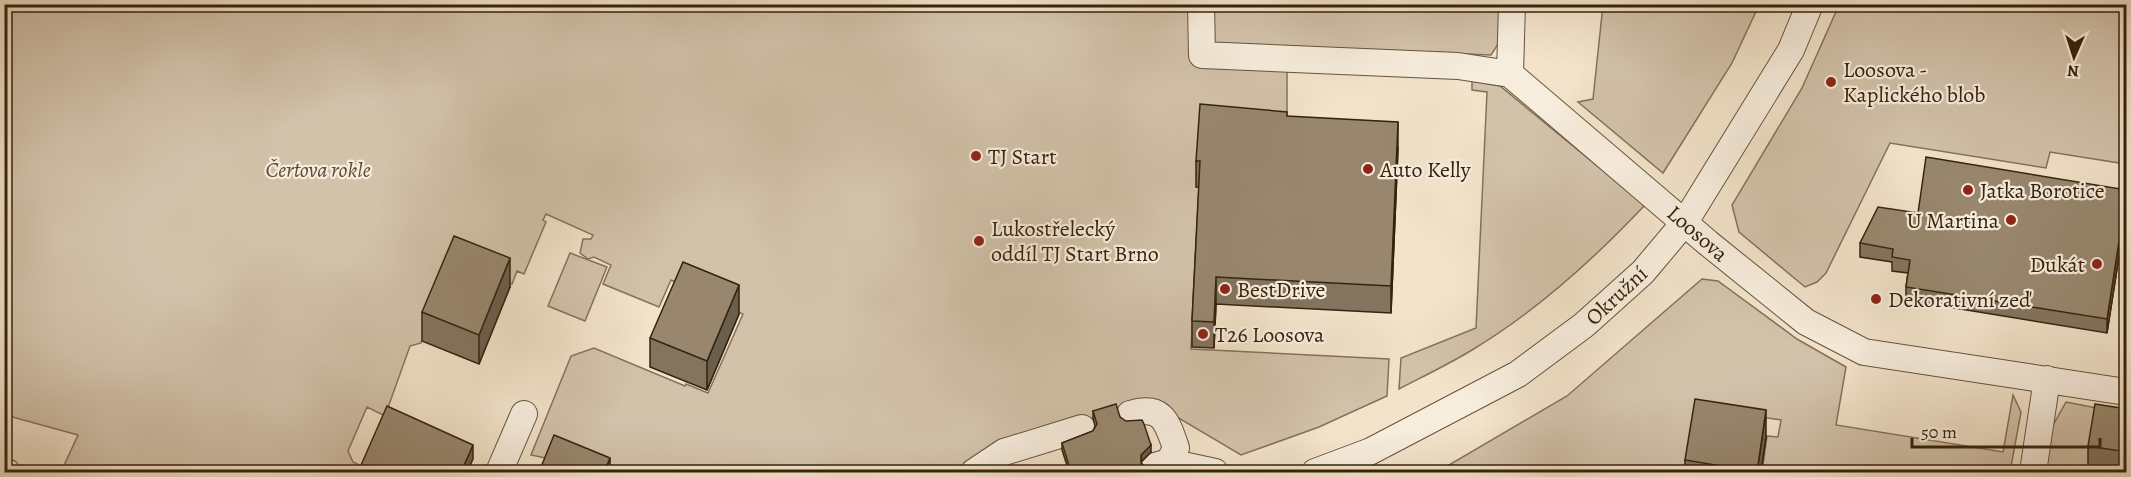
<svg xmlns="http://www.w3.org/2000/svg" width="2131" height="477" font-family="Alegreya,serif">
  <style>
    .green { fill: #d2c2aa; stroke: #84725a; stroke-width: 1.5 }
    .lines { fill: none; stroke-linecap: round; stroke-linejoin: round }
    .minor-casing { stroke: #65533b; stroke-width: 28 }
    .minor { stroke: #f7eddd; stroke-width: 26 }
    .wall { fill: #83745f; stroke: #36230b; stroke-width: 1.5 }
    .shaded-wall { fill: #6a5e4d; stroke: #36230b; stroke-width: 1.5 }
    .building { fill: #98876e; stroke: #36230b; stroke-width: 1.5 }
    .poi-dot { fill: #8f2418; stroke: #f7eddd; stroke-width: 2 }
    .labels { text-anchor: middle; stroke-width: 4.5; stroke-linejoin: round; paint-order: stroke }
    .poi-label { font-size: 22px; fill: #36230b; stroke: #f7eddd; text-anchor: start }
    .park-label { font-size: 22px; font-style: italic; fill: #5d4b33; stroke: #f7eddd }
    .street-label { font-size: 22px; fill: #36230b; stroke: #f7eddd }
  </style>
  <rect width="100%" height="100%" fill="#f2e3ca"/>
  <filter id="stains"><feTurbulence type="fractalNoise" baseFrequency=".00333" numOctaves="4"/><feColorMatrix values="0 0 0 0 .2 0 0 0 0 .09 0 0 0 0 .02 0 0 0 .5 -.17"/></filter>
  <radialGradient id="worn" r=".72"><stop offset=".6" stop-color="#630" stop-opacity="0"/><stop offset="1" stop-color="#630" stop-opacity=".3"/></radialGradient>
  <path class="green" d="M5,5h1497l-2,36 -9,14 -204,-8v91l-91,49h4l-9,162 198,10 -2,37 -68,31 -78,28 -91,-54 -70,21 -115,50h-379l-31,-12 -24,-5 40,-99 23,-8 91,38 1,-2 22,9 35,-79 -72,-34 -12,27 -56,-23 8,-19 -17,-8 -6,2 -8,-6 3,-14h8l2,-4 -47,-21 -3,6 3,2 -22,52 -7,-3 -5,13 -59,-22 -32,81 -11,3 -25,70 -18,-9 -19,44 5,11 13,6 -2,4h-303l17,-37 -73,-20z
    M1603,5h156l-27,58 -69,110 -85,-71 15,-3z
    M1839,5h287v159l-76,-12 -4,16 -156,-25 -64,130 -9,9 -12,5 -66,-55 -7,-27 70,-117z
    M1472,81l28,5 145,119c-51,54 -108,106 -173,145 -23,14 -48,26 -73,39l2,-31 75,-30 11,-236 -15,-2z
    M570,253l37,14 -22,54 -37,-15z
    M1702,279l16,2 79,58 49,28 -10,58 167,27 10,-57 8,17 -11,60h-248l5,-36 11,1 3,-17 -43,-6 -52,58h-249l130,-76z
    M2066,402l31,6 -10,64h-42l7,-45z"/>
  <g class="lines">
    <defs>
      <path id="minor" d="M1201,4l1,51 256,11 52,8 198,169 98,79 58,30 262,40
        M1510,74l2,-70
        M1130,414c32,-10 37,7 46,34l-7,14
        M1155,466l14,-4 46,10
        M4,472h3
        M499,472l25,-58
        M974,472l30,-20 78,-24
        M1315,472l56,-21 147,-77 66,-49 59,-53 42,-50 106,-172 19,-46
        M2033,472l14,-93"/>
    </defs>
    <use href="#minor" class="minor-casing"/>
    <use href="#minor" class="minor"/>
  </g>
  <path class="wall" d="M1287,116l111,32 -7,165 -175,-9 -2,44 -22,-1v-26l7,-134h-3v-26z
    M2127,190v15l-20,128 -201,-33v-13l2,-14 -16,-2v-9l-32,-5v-14l58,-30z
    M510,287l-31,77 -57,-23v-29z
    M739,314l-32,76 -57,-23v-29z
    M2127,409v63h-39v-26z
    M1093,411l27,6 31,35 -10,10v1l9,9h-81l-7,-22v-7l31,-12 2,-5 -2,-8z
    M1766,437l-5,35h-76v-12z"/>
  <path class="shaded-wall" d="M1398,122v26l-7,165v-27z
    M2127,191v14l-20,128v-14z
    M510,258v29l-31,77v-29z
    M1216,277v27l-2,44v-26z
    M739,285v29l-32,76v-29z
    M1766,410v27l-5,35h-4z
    M473,445v14l-6,13h-6z
    M1151,445v7l-10,10v-7z
    M610,458v14h-6z"/>
  <path class="building" d="M1200,104l87,8v4l111,6 -7,164 -175,-9 -2,45 -22,-1 8,-160h-4z
    M1926,157l201,33 -20,129 -201,-32 4,-27 -18,-3 1,-8 -33,-6 18,-36 40,6z
    M454,236l56,22 -31,77 -57,-23z
    M683,262l56,23 -32,76 -57,-23z
    M1695,399l71,11 -9,62 -72,-12z
    M1116,404l4,13 6,4 16,-1 2,4 7,21 -10,10v8l9,9h-79l-9,-29 31,-12 4,-7 -4,-13z
    M2095,404l32,5v43l-39,-6z
    M387,406l86,39 -12,27h-103z
    M554,435l56,23 -6,14h-65z"/>
  <g class="poi-dot">
    <circle cx="1831" cy="82" r="6"/>
    <circle cx="976" cy="156" r="6"/>
    <circle cx="1368" cy="169" r="6"/>
    <circle cx="1968" cy="190" r="6"/>
    <circle cx="2011" cy="220" r="6"/>
    <circle cx="979" cy="241" r="6"/>
    <circle cx="2097" cy="264" r="6"/>
    <circle cx="1225" cy="289" r="6"/>
    <circle cx="1876" cy="299" r="6"/>
    <circle cx="1203" cy="334" r="6"/>
  </g>
  <g class="labels">
    <g class="poi-label">
      <text x="1843" y="77">Loosova -<tspan x="1843" dy="25">Kaplického blob</tspan></text>
      <text x="988" y="164">TJ Start</text>
      <text x="1380" y="177">Auto Kelly</text>
      <text x="1980" y="198">Jatka Borotice</text>
      <text x="1999" y="228" text-anchor="end">U Martina</text>
      <text x="991" y="236">Lukostřelecký<tspan x="991" dy="25">oddíl TJ Start Brno</tspan></text>
      <text x="2085" y="272" text-anchor="end">Dukát</text>
      <text x="1237" y="297">BestDrive</text>
      <text x="1888" y="307">Dekorativní zeď</text>
      <text x="1215" y="342">T26 Loosova</text>
    </g>
    <g class="park-label">
      <text x="318" y="177">Čertova rokle</text>
    </g>
    <g class="street-label">
      <text transform="translate(1698 233) rotate(41)" y="8">Loosova</text>
      <text transform="translate(1616 295) rotate(-43)" y="8">Okružní</text>
    </g>
  </g>
  <rect width="2131" height="477" fill="none" stroke="#f2e3ca" stroke-width="24"/>
  <rect x="6" y="6" width="2119" height="465" fill="none" stroke="#36230b" stroke-width="3"/>
  <rect x="12" y="12" width="2107" height="453" fill="none" stroke="#36230b" stroke-width="1.5"/>
  <g transform="translate(2074 57) rotate(183)" stroke="#f7eddd" stroke-width="4.5" paint-order="stroke">
  <path d="M0-4.5L10 22L0 15L-10 22Z" fill="#36230b"/>
  <text y="-9" font-size="16" font-weight="bold" text-anchor="middle" fill="#36230b">N</text>
  </g>
  <path d="M1912 438v9h188v-9" fill="none" stroke="#36230b" stroke-width="3"/>
  <text x="1921" y="438" font-size="18" fill="#36230b" stroke="#f7eddd" stroke-width="4.5" paint-order="stroke">50 m</text>
  <rect width="100%" height="100%" filter="url(#stains)"/>
  <rect width="100%" height="100%" fill="url(#worn)"/>
</svg>
